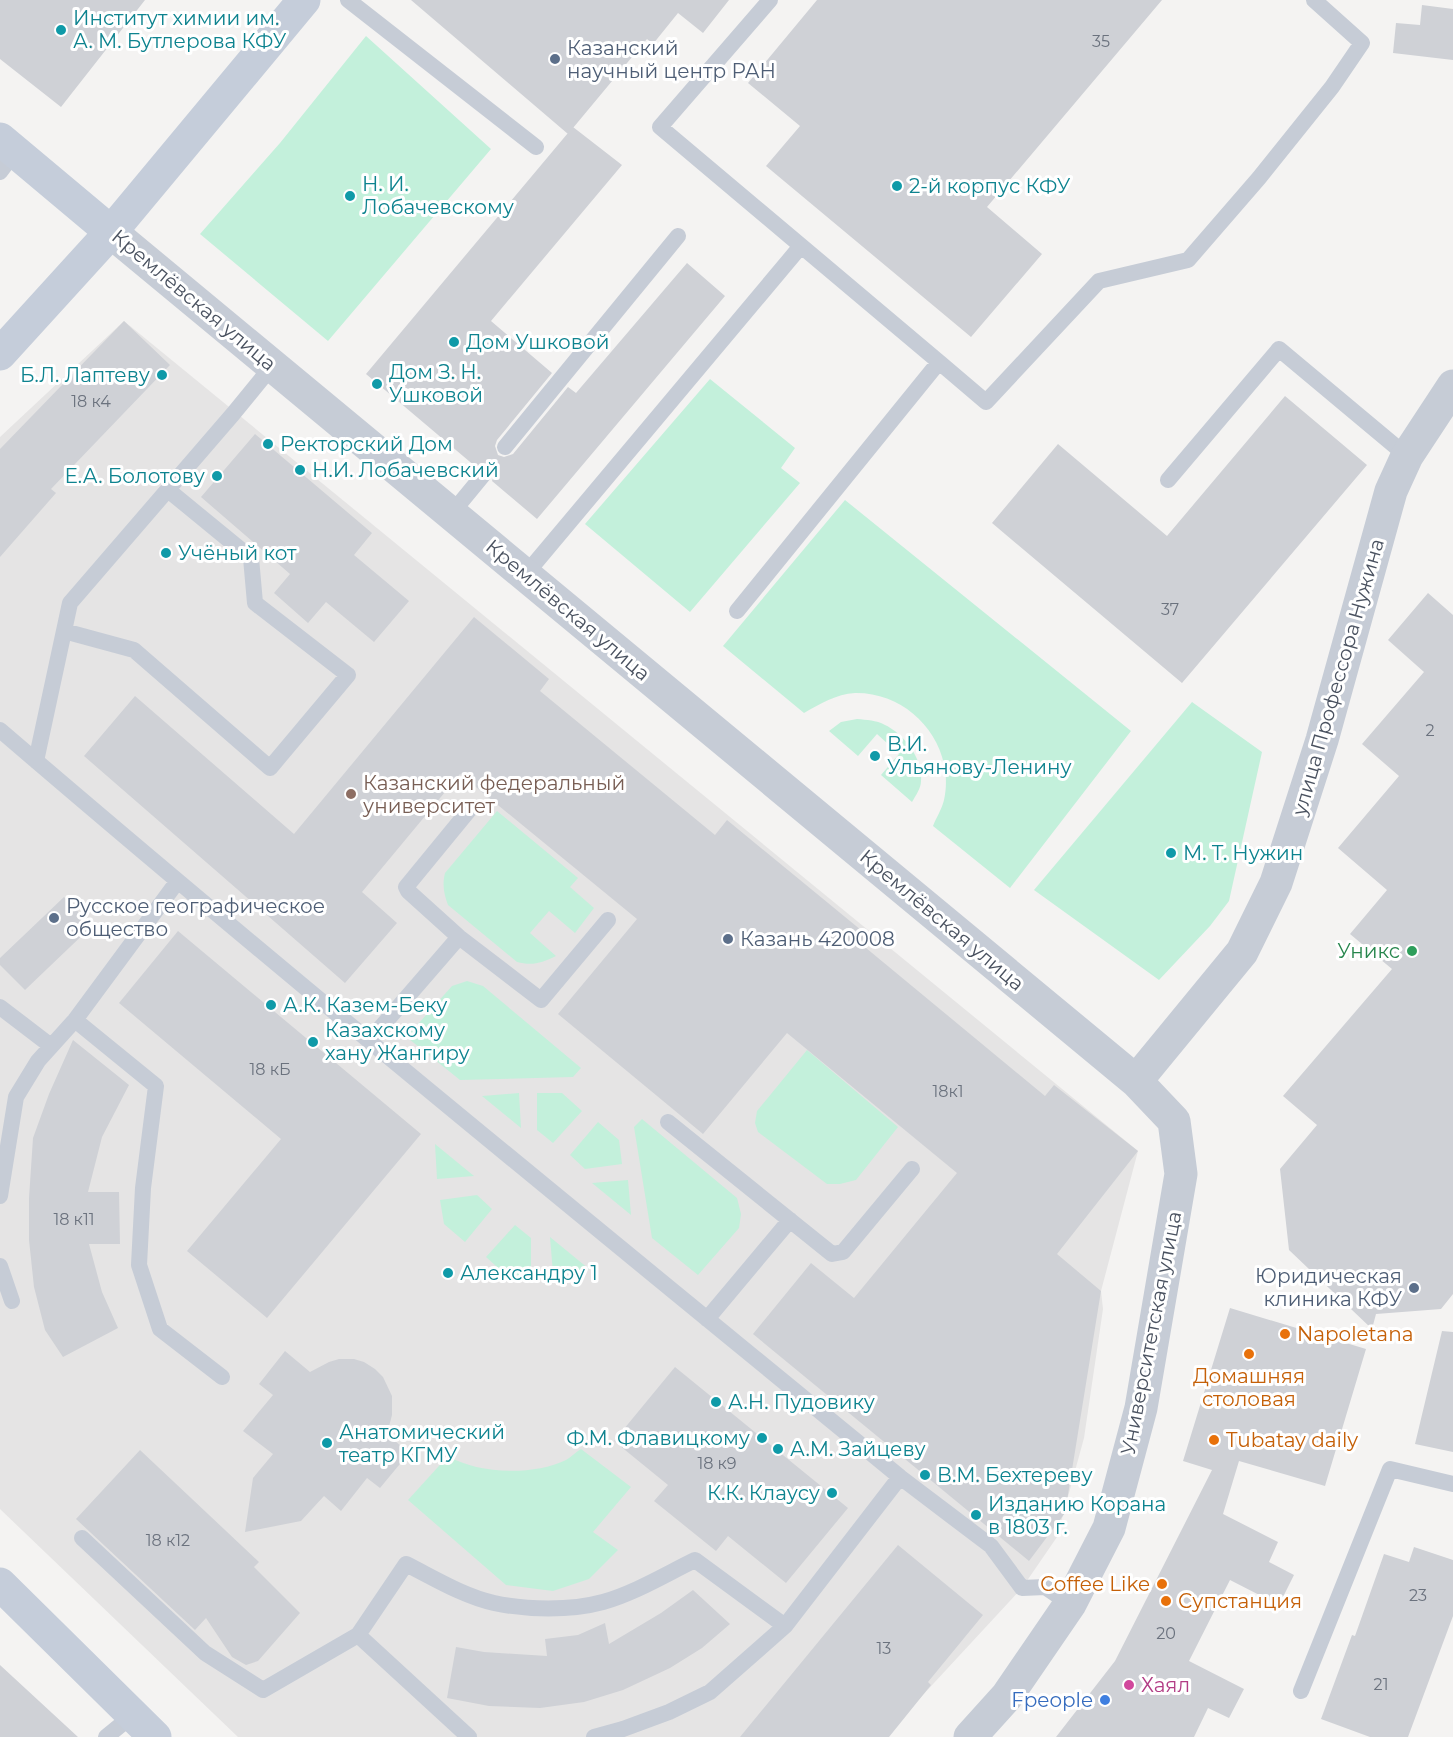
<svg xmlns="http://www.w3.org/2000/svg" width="1453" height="1737" font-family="Montserrat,sans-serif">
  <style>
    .education { fill: #e5e4e4 }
    .green { fill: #c3f0db }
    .building { fill: #cfd1d6 }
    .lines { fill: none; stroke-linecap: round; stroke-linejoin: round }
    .lane { stroke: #c6ccd6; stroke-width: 16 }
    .street { stroke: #c6ccd6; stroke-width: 33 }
    .secondary { stroke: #c5cdda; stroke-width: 33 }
    .culture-dot { fill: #0f9aa8; stroke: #fff; stroke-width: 2 }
    .service-dot { fill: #5c6f8a; stroke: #fff; stroke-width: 2 }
    .education-dot { fill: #8d6e63; stroke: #fff; stroke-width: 2 }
    .leisure-dot { fill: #2e9e5b; stroke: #fff; stroke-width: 2 }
    .food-dot { fill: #e8710a; stroke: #fff; stroke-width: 2 }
    .hotel-dot { fill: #d1479c; stroke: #fff; stroke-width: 2 }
    .shop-dot { fill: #3f7fe0; stroke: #fff; stroke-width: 2 }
    .labels { text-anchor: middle; stroke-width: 6; stroke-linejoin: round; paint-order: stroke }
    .number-label { font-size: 16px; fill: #6b727e }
    .culture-label { font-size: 20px; fill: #0d838f; stroke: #fff; text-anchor: start }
    .service-label { font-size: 20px; fill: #4e5e75; stroke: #fff; text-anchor: start }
    .street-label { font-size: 20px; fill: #4a5260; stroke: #fff }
    .education-label { font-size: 20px; fill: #785e54; stroke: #fff; text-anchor: start }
    .leisure-label { font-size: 20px; fill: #27864d; stroke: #fff; text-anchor: end }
    .food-label { font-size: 20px; fill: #c56008; stroke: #fff; text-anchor: start }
    .hotel-label { font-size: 20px; fill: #b23c85; stroke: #fff; text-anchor: start }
    .shop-label { font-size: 20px; fill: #366cbe; stroke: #fff; text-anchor: end }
  </style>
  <rect width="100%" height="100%" fill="#f4f3f2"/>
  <path class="education" d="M124,321l1014,830 -37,140 2,18 -19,129 -27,99 -35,51 -138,149h-646l-238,-228v-1072z"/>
  <path class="green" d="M366,36l125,113 -163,192 -128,-107 80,-91z
    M710,379l85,69 -14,20 19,15 -110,129 -105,-88z
    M845,500l286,231 -121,157 -77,-62c3,-8 9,-17 11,-26 12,-55 -33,-108 -89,-107 -19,1 -35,11 -51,20l-81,-67z
    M1192,702l70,50 -33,149 -19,25 -51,54 -125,-90z
    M857,719c10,1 19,1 28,6 19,9 38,33 36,56 0,7 -5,14 -9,21l-31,-27 18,-21 -22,-20 -19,22 -29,-25 12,-9z
    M497,811l81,67 -8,9 24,21 -19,25 -26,-22 -19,22 26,23c-14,7 -24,10 -39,6l-69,-57c-4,-11 -6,-20 -3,-32z
    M467,981l16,5 98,82 -8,9 -113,3 -51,-41 1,-6 42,-47z
    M807,1050l91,77 -42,53 -16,4h-13l-69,-52 -3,-9 2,-12z
    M519,1093l2,35 -39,-32z
    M537,1093h25l20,18 -29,32 -16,-13z
    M642,1119l95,79 4,16 -2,14 -41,47 -46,-37 -18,-111z
    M598,1122l21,18 3,24 -37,5 -15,-14z
    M435,1144l39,32 -37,3z
    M628,1180l3,35 -39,-32z
    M477,1195l15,14 -27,33 -21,-18 -4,-24z
    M515,1225l16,13v37h-25l-20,-18z
    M550,1237l39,32 -36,4z
    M581,1449l50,38 -38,45 25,18 -29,29 -36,12 -47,-6 -98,-85 40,-44c30,18 85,20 118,4 5,-3 10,-8 15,-11z"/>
  <path class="building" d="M0,0h145l-84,107 -61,-48z
    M411,0h318l-26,33 -25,-20 -25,31 -6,-5 -79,95z
    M817,0h345l-175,207 55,47 -71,83 -205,-171 34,-40 -52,-43z
    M1422,5l31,4v51l-60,-7 3,-30 24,2z
    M573,127l49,38 -131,156 61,52 -55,67 -2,6 3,9 6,2 9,-3 55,-67 8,6 111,-130 38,33 -188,223 -45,-38 2,-6 -3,-9 -6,-2 -9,3 -110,-93z
    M124,321l46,44 -119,124 5,4 -56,64v-108z
    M1285,396l82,69 -185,218 -190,-160 66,-79 109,92z
    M255,434l117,99 -18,22 55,46 -35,41 -48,-40 -18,21 -34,-30 16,-19 -89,-77z
    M1428,593l25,22v679l-12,15 -65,5 -4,15 -83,-79 -9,-81 37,-44 -34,-29 109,-127 -42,-35 37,-44 -49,-42 61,-72 -37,-32 62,-72 -36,-32z
    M474,617l75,62 -9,12 175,144 12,-15 140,115 -7,8 185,153 9,-11 84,66 -81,103 44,37 -36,222 -36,48 -276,-227 58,-71 43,35 103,-125 -170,-140 -84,101 -145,-120 79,-95 -177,-145 -98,118 35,31 -52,60 -261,-227 51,-60 159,138z
    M64,897l28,29 -67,64 -25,-25v-7z
    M178,931l243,203 -154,184 -80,-67 94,-112 -162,-136z
    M73,1040l56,45 -27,52 -14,55h31l1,52h-31l13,48 16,36 -55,29 -18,-27 -11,-43 -5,-47v-42l4,-60 16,-44z
    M1230,1308l136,41 -41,137 -86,-25 -16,53 55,28 -9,20 25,13 -15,30 -49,-25 -41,81 55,28 -15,29 -21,-10 -14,29h-138l59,-76 97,-191 -29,-9z
    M1442,1331l11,1v120l-38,-8z
    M285,1351l25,21 19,-10 10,-3h15l10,3 11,7 8,8 9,19v19l-5,19 22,19 -29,35 -13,-10 -26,33 -17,-15 -23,25 -56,11 8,-54 20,-24 -30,-23 30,-36 -14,-11z
    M675,1367l173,141 -62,75 -58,-47 -12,15 -62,-50 14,-16 -54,-44z
    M140,1450l119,112 -5,5 46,46 -42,48 -12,4 -14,-8 -26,-39 -11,12 -119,-111z
    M898,1545l85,70 -55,67 3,3 -42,52h-149z
    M1414,1547l39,13v56l-45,121h-38l-49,-18 31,-84 3,1 29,-82 25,8z
    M693,1590l37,34 -28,24 -32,20 -47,22 -39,12 -44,6 -51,-2 -42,-8 9,-51 28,5 63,4 -2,-17 33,-4 27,-12 4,21 52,-31z
    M0,1665l78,72h-78z"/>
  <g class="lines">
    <path class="lane" d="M348,0l188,147
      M0,172l15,-20
      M939,362l47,40 113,-121 89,-21 71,-82 73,-91 30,-44 -48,-43
      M505,447l173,-211
      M1168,480l111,-131 128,107
      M451,514l33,-40
      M525,575l276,-329
      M737,611l202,-249 -279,-235 110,-127
      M64,631l70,19 136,118 78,-93 -93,-72 -4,-45 -83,-68
      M0,730c296,254 599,500 900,747l91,69 31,42 23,-1 25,17
      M36,761l34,-158 163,-189 40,-49
      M470,809l-64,78 2,4 51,46 82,63 67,-80
      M0,1007l51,39
      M75,1020l81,66 -13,102 -4,77 21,64 62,48
      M369,1041l90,-104
      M668,1122l164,132 11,-2 69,-83
      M0,1196l16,-99 22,-36 37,-41 102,-138
      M0,1266l12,35
      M707,1319l83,-99
      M82,1538l123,115 58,37 95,-55 48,-71c28,14 57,32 88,39 33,7 76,8 109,-1 32,-9 63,-28 92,-42l90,66
      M358,1635l111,102
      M1301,1691l89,-222 63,15
      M106,1737l27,-22
      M594,1737l29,-8 46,-17 41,-20 75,-66 115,-149"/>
    <path class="street" d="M111,232l1025,849 38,40 7,53 -40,234 -32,120 -39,76 -63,92 -37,41
      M1136,1081l106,-129 34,-69 46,-143 69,-249 16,-35 46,-70"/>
    <path class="secondary" d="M0,139l111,93
      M0,354l111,-122 193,-232
      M0,1584l155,153"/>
  </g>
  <g class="culture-dot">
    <circle cx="61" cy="30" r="6"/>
    <circle cx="897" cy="186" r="6"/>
    <circle cx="350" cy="196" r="6"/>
    <circle cx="454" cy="342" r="6"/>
    <circle cx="162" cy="375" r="6"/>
    <circle cx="377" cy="384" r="6"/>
    <circle cx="268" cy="444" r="6"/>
    <circle cx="300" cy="470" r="6"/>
    <circle cx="217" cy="476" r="6"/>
    <circle cx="166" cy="553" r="6"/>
    <circle cx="875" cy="756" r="6"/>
    <circle cx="1171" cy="853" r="6"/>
    <circle cx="271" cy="1005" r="6"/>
    <circle cx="313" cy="1042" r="6"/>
    <circle cx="448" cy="1273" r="6"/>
    <circle cx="716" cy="1402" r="6"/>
    <circle cx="762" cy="1438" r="6"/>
    <circle cx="327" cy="1443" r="6"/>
    <circle cx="778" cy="1449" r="6"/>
    <circle cx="925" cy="1475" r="6"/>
    <circle cx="832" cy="1493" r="6"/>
    <circle cx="976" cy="1515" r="6"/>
  </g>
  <g class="service-dot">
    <circle cx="555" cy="59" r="6"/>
    <circle cx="54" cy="918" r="6"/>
    <circle cx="728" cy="939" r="6"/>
    <circle cx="1414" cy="1288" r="6"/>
  </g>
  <circle class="education-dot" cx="351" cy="794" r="6"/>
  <circle class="leisure-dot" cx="1412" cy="951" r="6"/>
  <g class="food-dot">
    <circle cx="1285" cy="1334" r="6"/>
    <circle cx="1249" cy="1354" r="6"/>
    <circle cx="1214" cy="1440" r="6"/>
    <circle cx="1162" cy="1584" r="6"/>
    <circle cx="1166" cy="1601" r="6"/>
  </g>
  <circle class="hotel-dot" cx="1129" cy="1685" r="6"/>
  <circle class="shop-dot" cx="1105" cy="1700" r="6"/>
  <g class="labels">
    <g class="number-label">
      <text x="1101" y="47">35</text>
      <text x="91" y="407">18 к4</text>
      <text x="1170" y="615">37</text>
      <text x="1430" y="736">2</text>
      <text x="270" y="1075">18 кБ</text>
      <text x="948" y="1097">18к1</text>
      <text x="74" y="1225">18 к11</text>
      <text x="717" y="1469">18 к9</text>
      <text x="168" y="1546">18 к12</text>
      <text x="1418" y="1601">23</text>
      <text x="1166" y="1639">20</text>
      <text x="884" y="1654">13</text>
      <text x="1381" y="1690">21</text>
    </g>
    <g class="culture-label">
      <text x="73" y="25">Институт химии им.<tspan x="73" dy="23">А. М. Бутлерова КФУ</tspan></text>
      <text x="362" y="191">Н. И.<tspan x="362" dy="23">Лобачевскому</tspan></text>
      <text x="909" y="193">2-й корпус КФУ</text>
      <text x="466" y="349">Дом Ушковой</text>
      <text x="389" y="379">Дом З. Н.<tspan x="389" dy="23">Ушковой</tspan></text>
      <text x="150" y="382" text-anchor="end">Б.Л. Лаптеву</text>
      <text x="280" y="451">Ректорский Дом</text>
      <text x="312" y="477">Н.И. Лобачевский</text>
      <text x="205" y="483" text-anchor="end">Е.А. Болотову</text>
      <text x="178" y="560">Учёный кот</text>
      <text x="887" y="751">В.И.<tspan x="887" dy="23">Ульянову-Ленину</tspan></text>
      <text x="1183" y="860">М. Т. Нужин</text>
      <text x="283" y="1012">А.К. Казем-Беку</text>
      <text x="325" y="1037">Казахскому<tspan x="325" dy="23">хану Жангиру</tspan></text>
      <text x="460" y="1280">Александру 1</text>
      <text x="728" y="1409">А.Н. Пудовику</text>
      <text x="339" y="1439">Анатомический<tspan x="339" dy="23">театр КГМУ</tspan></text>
      <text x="750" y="1445" text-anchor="end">Ф.М. Флавицкому</text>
      <text x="790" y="1456">А.М. Зайцеву</text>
      <text x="937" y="1482">В.М. Бехтереву</text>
      <text x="820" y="1500" text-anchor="end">К.К. Клаусу</text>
      <text x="988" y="1511">Изданию Корана<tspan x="988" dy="23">в 1803 г.</tspan></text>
    </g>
    <g class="service-label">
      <text x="567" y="55">Казанский<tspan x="567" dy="23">научный центр РАН</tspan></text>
      <text x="66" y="913">Русское географическое<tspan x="66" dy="23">общество</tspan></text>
      <text x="740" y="946">Казань 420008</text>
      <text x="1402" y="1283" text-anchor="end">Юридическая<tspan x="1402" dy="23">клиника КФУ</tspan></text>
    </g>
    <g class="street-label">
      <text transform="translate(194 300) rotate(40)" y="7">Кремлёвская улица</text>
      <text transform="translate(568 610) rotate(40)" y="7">Кремлёвская улица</text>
      <text transform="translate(1338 677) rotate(-74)" y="7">улица Профессора Нужина</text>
      <text transform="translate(942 920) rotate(40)" y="7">Кремлёвская улица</text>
      <text transform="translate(1151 1333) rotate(-79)" y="7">Университетская улица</text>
    </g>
    <g class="education-label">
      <text x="363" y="790">Казанский федеральный<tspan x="363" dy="23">университет</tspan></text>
    </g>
    <g class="leisure-label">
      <text x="1400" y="958">Уникс</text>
    </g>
    <g class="food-label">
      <text x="1297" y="1341">Napoletana</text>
      <text x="1249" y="1383" text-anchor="middle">Домашняя<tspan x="1249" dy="23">столовая</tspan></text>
      <text x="1226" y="1447">Tubatay daily</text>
      <text x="1150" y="1591" text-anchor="end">Coffee Like</text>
      <text x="1178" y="1608">Супстанция</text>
    </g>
    <g class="hotel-label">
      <text x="1141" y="1692">Хаял</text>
    </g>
    <g class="shop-label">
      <text x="1093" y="1707">Fpeople</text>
    </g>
  </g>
</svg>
